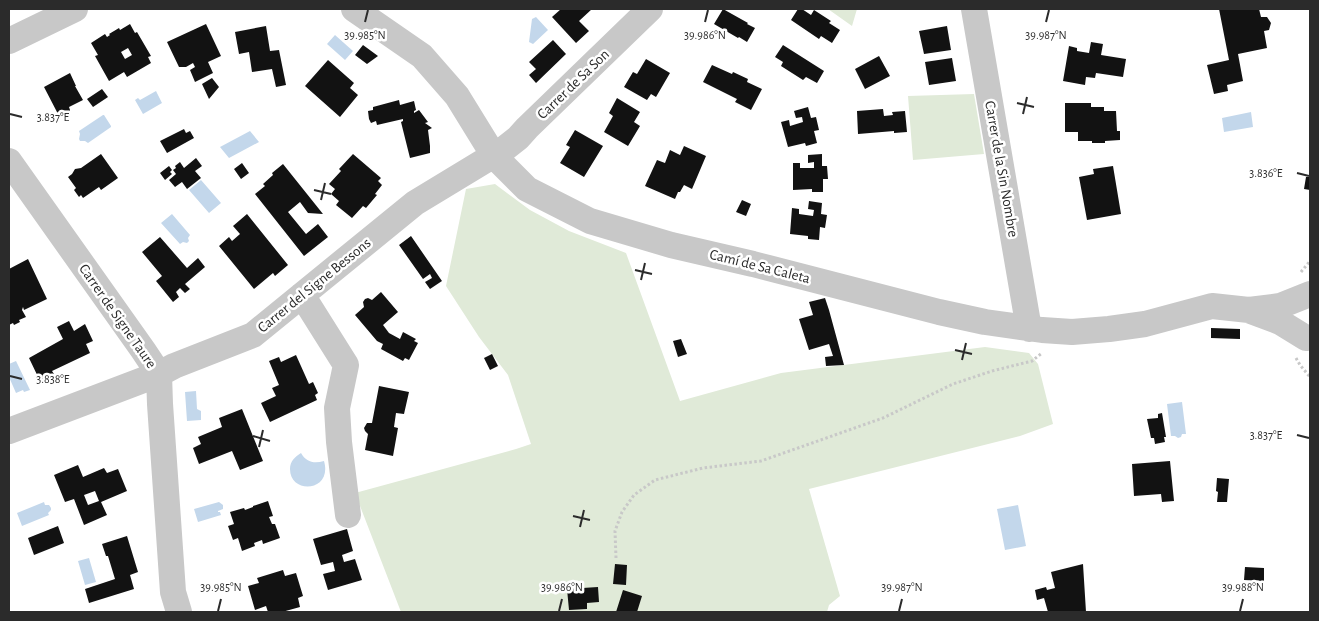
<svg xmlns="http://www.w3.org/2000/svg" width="1319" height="621" font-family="'Alegreya Sans',sans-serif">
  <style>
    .green { fill: #e0ead8 }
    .water { fill: #c3d7eb }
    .building { fill: #121212; fill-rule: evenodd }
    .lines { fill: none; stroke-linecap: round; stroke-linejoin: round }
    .path { stroke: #c8c8c8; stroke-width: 3; stroke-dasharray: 2.5 2.5; stroke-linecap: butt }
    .minor { stroke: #c8c8c8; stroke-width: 26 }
    .ticks { fill: none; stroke: #2b2b2b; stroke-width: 2 }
    .labels { text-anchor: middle; stroke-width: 5; stroke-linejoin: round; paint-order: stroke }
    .street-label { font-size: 15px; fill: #2b2b2b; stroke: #fff }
    .ticks-label { font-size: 12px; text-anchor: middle; fill: #2b2b2b; stroke: #fff; stroke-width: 5; stroke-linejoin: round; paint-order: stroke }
  </style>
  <rect width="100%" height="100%" fill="#fff"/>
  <path class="green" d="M828,9h29l-5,17z
    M974,94l10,60 -71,6 -5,-64z
    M495,184l35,26 39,21 57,22 54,148 101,-28 204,-26 44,6 9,11 15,60 -33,12 -211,53 31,107 -11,9 -2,7h-426l-46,-119 161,-44 15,-5 -23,-69 -29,-38 -33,-51 20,-97z"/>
  <path class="water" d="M536,17l12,13 -15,14 -4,-2 3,-23z
    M335,35l18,16 -8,9 -18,-16z
    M156,91l6,12 -19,11 -8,-14 3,-2 2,2z
    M1251,112l2,15 -29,5 -2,-14z
    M103,115h1l7,11v1l-23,16 -3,-2h-5l-1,-2 1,-5 -1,-3z
    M250,131l9,11 -30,16 -9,-11z
    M201,180l20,23 -12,10 -20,-23z
    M172,214l18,21 -2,3 1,3 -2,2 -4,-1 -3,2 -19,-21z
    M16,361l14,29 -6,2 -1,-2 -7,3 -7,-16v-13z
    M196,391l1,18 4,2v9l-14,1 -2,-29z
    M1182,402l4,32h-4l-1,3 -3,1 -3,-2h-4l-4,-32z
    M301,453c5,9 13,11 23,8 9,31 -34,34 -34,8 0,-8 5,-12 11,-16z
    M44,502l1,3h4l2,3v2l-3,3 1,2 -27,11 -5,-13z
    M219,502l4,3v4l-5,2v1h2l1,3 -23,7 -4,-13z
    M1018,505l8,41 -21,4 -8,-41z
    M89,558l7,24 -11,3 -7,-24z"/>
  <path class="building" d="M561,9h31l-13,12 10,10 -13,12 -24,-26z
    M723,9l25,14 -1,1 8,4 -8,14 -8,-5 -1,1 -24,-14z
    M798,9h4l9,6 3,-5 17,11 -2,2 11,7 -8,13 -11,-7 -2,3 -28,-19z
    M1219,9h40l2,8h6l4,6 -2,7 -5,1 3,17 -29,6 5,27 -16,4 1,6 -14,3 -7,-29 22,-5z
    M130,24l5,9 2,-1 14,24 -3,1 3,6 -24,14 -3,-5 -15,9 -14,-25 3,-1 -7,-12 14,-9 2,3 3,-2 -1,-1 10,-6 1,2zM128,48l4,7 -7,4 -4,-7z
    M206,24l15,32 -13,6 5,11 -18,9 -5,-12 5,-3 -2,-4 -7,4h-7l-12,-25z
    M266,26l4,25 9,-1 7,35 -10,2 -4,-18 -20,3 -3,-20 -10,2 -4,-22z
    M947,26l4,24 -27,4 -5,-23z
    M553,40l13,14 -30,29 -7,-8 7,-6 -7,-7z
    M1091,42l12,2 -2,11 25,4 -3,18 -27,-4 -1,5 -9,-1 -1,8 -22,-4 6,-35 8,2v3l12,2z
    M363,45l15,11 -11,8 -12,-9z
    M783,45l41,26 -7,12 -11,-6 -3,3 -22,-14 2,-4 -8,-5z
    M879,56l11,20 -25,13 -10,-20z
    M952,58l4,23 -27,4 -4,-23z
    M646,59l24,14 -14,24 -5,-3 -4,6 -23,-13 9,-15 4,2z
    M328,60l26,23 -4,5 8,7 -18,22 -35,-31z
    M712,65l20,9 1,-2 15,7 -1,3 15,7 -11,21 -16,-8 2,-3 -34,-17z
    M70,73l6,13h-1l8,14 -14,7 1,3 -1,4 -3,2 -3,1 -4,-4 -1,1 -14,-27z
    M212,78l7,9 -10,12 -7,-15z
    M102,89l6,8 -15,10 -6,-8z
    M617,98l23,14 -6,10 6,4 -12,20 -24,-14 9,-16 -4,-3z
    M399,100l1,5 14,-4 2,9 -2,1v2l5,-3 9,12 -3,1 7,5 -4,2 2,16v7l-20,5 -9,-36 2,-1v-2l-26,6 -1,-4 -5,2 -2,-4 -1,-8 5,-1v-3z
    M1065,103h26v4h13v4h12l1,20h3v9l-15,1v2h-13v-2h-14v-9h-13z
    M808,107l3,11 5,-1 3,13 -5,1 3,12 -11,3 -1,-3 -17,4 -7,-25 8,-2 1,6 13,-4 -1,-5 -6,1 -2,-7z
    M883,109l1,7 9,-1 -1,-3 13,-1 2,21 -13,1v-2l-36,3 -1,-23z
    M184,129l2,4 4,-2 4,7 -27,15 -7,-12z
    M575,130l28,16 -19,31 -24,-14 10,-16 -4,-2z
    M684,146l22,10 -14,33 -8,-4 -4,7h-2l-3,7 -30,-13 12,-26 8,3 5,-13 10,5z
    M101,154l17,24 -17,12 -2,-3 -16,11 -2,-3 -2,2 -5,-7 2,-2 -8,-11 4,-3 3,-5 6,-1z
    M353,154l28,24 -3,3 4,4 -7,9 2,1 -11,13 -3,-2 -11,12 -16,-13 3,-4 -8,-7 4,-5 -6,-5 12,-13 -2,-2z
    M822,154v12h5l1,13h-5v13h-11v-3l-19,1v-27h7v5h14v-6l-6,1v-8z
    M196,158l6,8 -7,5 6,7 -14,11 -5,-7 -7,5 -6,-7 7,-6 -3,-4 3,-2 -1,-2 5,-4 4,6z
    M242,163l7,10 -8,6 -7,-10z
    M283,164l40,50 -15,-1 -8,-11 -12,10 18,22 12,-10 10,13 -24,19 -49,-62 10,-8 -2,-2 10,-9 -1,-2z
    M169,166l3,4 -2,2 2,2 -7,6 -5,-7z
    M1113,166l8,48 -34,6 -8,-43 15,-3 -1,-5z
    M1306,177h4v13l-6,-1z
    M742,200l9,4 -5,12 -10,-4z
    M809,201l13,2 -1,11 6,1 -2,13 -5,-1 -1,13 -11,-1v-3l-18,-2 2,-26 7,1v5l14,2 1,-6 -6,-1z
    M247,214l41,51 -13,11 -2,-3 -19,16 -35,-43 10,-9 3,4 8,-7 -7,-8z
    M411,236l31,45 -12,8 -5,-7 7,-4 -2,-4 -7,5 -24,-34z
    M160,237l27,31 11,-10 7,9 -20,17 5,5 -5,4 -5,-5 -4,4 3,5 -6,5 -17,-21 6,-5 -20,-24z
    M28,259l19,40 -23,11 -1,-3 -1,3 4,7 -7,3 1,2 -6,3 -1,-2 -4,2v-56z
    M381,292l17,20 -15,13 6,8 11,6 3,-7 13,7 -2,2 4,2 -9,17 -4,-2 -2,3 -22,-12 2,-5 -6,-3 -22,-26 9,-8 -1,-5 2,-3 3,-1 4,2z
    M825,298l4,12 15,55 -18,1 -1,-9 8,-1 -4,-12 -20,6 -10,-31 14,-4 -4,-13z
    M69,321l5,10 11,-7 8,17 -7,3 4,9 -38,18 2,3 -14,7 -11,-23 34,-19 -6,-12z
    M1211,328l29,1v10l-29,-1z
    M681,339l6,15 -9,3 -5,-16z
    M492,354l6,12 -8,4 -6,-12z
    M296,355l13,29 4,-2 5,11 -3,2 2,5 -47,22 -9,-19 15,-7 -4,-8 7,-3 -10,-24 10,-4 2,5z
    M379,386l30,6 -5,22 -8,-1 -2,14 4,1 -5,28 -28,-6 3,-16 -3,-3 -1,-3 3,-5h5z
    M242,409l21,52 -23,9 -8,-19 -33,13 -6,-16 8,-4 -3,-7 24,-10 -3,-9z
    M1162,413l4,24h-2l1,5 -10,2 -1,-6h-3l-4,-19 11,-1v-4z
    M1170,461l4,40 -12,1 -1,-8 -27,2 -2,-32z
    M78,465l5,12 21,-9 3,5 11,-4 9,22 -26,11 6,13 -23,10 -10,-26 -9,3 -11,-27zM95,491l4,10 -11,4 -4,-10z
    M1217,478l12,1 -2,23h-10l1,-10 -2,-1z
    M268,501l5,15 -4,1 3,7h3l5,14 -17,6 -1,-4 -8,3 1,3 -13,5 -4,-13 -5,2 -5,-14 6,-2 -4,-12 14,-4 1,2 8,-3v-1z
    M58,526l6,17 -30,12 -6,-17z
    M347,529l6,22 -11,4 2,7 11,-3 7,21 -34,10 -5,-16 12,-3 -2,-9 -12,3 -8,-26z
    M127,536l11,36 -8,3 4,14 -45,14 -4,-14 30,-10 -7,-23h-2l-4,-12z
    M615,564l12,1 -1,20 -13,-1z
    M1083,564l3,48h-38l-4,-14 -7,2 -2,-10 11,-3 1,3 8,-2 -4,-16z
    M1245,567l19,1v13l-20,-1z
    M283,570l2,6 11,-3 7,23 -5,2 2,9 -18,5h-14l-2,-6 -11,4 -7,-24 11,-3 -2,-5z
    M598,587l1,15 -12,1v6l-18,1 -2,-21z
    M623,590l19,6 -5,16h-21z"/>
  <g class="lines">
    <path class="path" d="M1301,272l9,-11
      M1296,358l4,7 10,12
      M616,558l-1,-27 7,-19 12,-17 21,-15 48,-12 58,-7 122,-43 70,-34 39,-13 40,-10 10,-8"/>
    <path class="minor" d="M354,9l68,47 35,40 37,60 33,33 63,32 81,24 82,19 186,48 46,10 57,8 30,2 37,-3 36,-5 67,-18 37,4 31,-4 30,-12
      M974,9l55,320
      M9,41l66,-32
      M9,161l134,189 16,24 1,30 13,188 6,20
      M302,295l44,70 -9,43 2,34 9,73
      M1251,311l29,11 26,16
      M9,431l150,-57 15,-8 79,-31 162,-132 89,-54 14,-11 9,-10 123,-119"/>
  </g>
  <path class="ticks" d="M365,22l3,-12M705,22l3,-12M1046,22l3,-12M1017,103l17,4M10,114l12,3M1023,114l4,-17M1297,173l12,3M314,190l17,4M321,200l4,-17M635,270l17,4M641,280l4,-17M955,350l17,4M962,360l4,-17M10,376l12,3M1297,435l12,3M253,436l17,5M259,447l4,-17M573,516l17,4M580,527l4,-17M218,611l3,-12M559,611l3,-12M899,611l3,-12M1240,611l3,-12"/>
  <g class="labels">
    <g class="street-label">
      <text transform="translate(573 84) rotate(-44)" y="5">Carrer de Sa Son</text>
      <text transform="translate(1002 169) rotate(80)" y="5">Carrer de la Sin Nombre</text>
      <text transform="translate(760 266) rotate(14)" y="5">Camí de Sa Caleta</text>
      <text transform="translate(314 285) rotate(-39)" y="5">Carrer del Signe Bessons</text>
      <text transform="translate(118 316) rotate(55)" y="5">Carrer de Signe Taure</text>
    </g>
  </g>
  <g class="ticks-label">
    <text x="365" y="39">39.985°N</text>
    <text x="705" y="39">39.986°N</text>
    <text x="1046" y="39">39.987°N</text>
    <text x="53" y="121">3.837°E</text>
    <text x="1266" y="177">3.836°E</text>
    <text x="53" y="383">3.838°E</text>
    <text x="1266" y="439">3.837°E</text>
    <text x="221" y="591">39.985°N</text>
    <text x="562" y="591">39.986°N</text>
    <text x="902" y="591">39.987°N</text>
    <text x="1243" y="591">39.988°N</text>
  </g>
  <rect width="1319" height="621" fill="none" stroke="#2b2b2b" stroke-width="20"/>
</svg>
